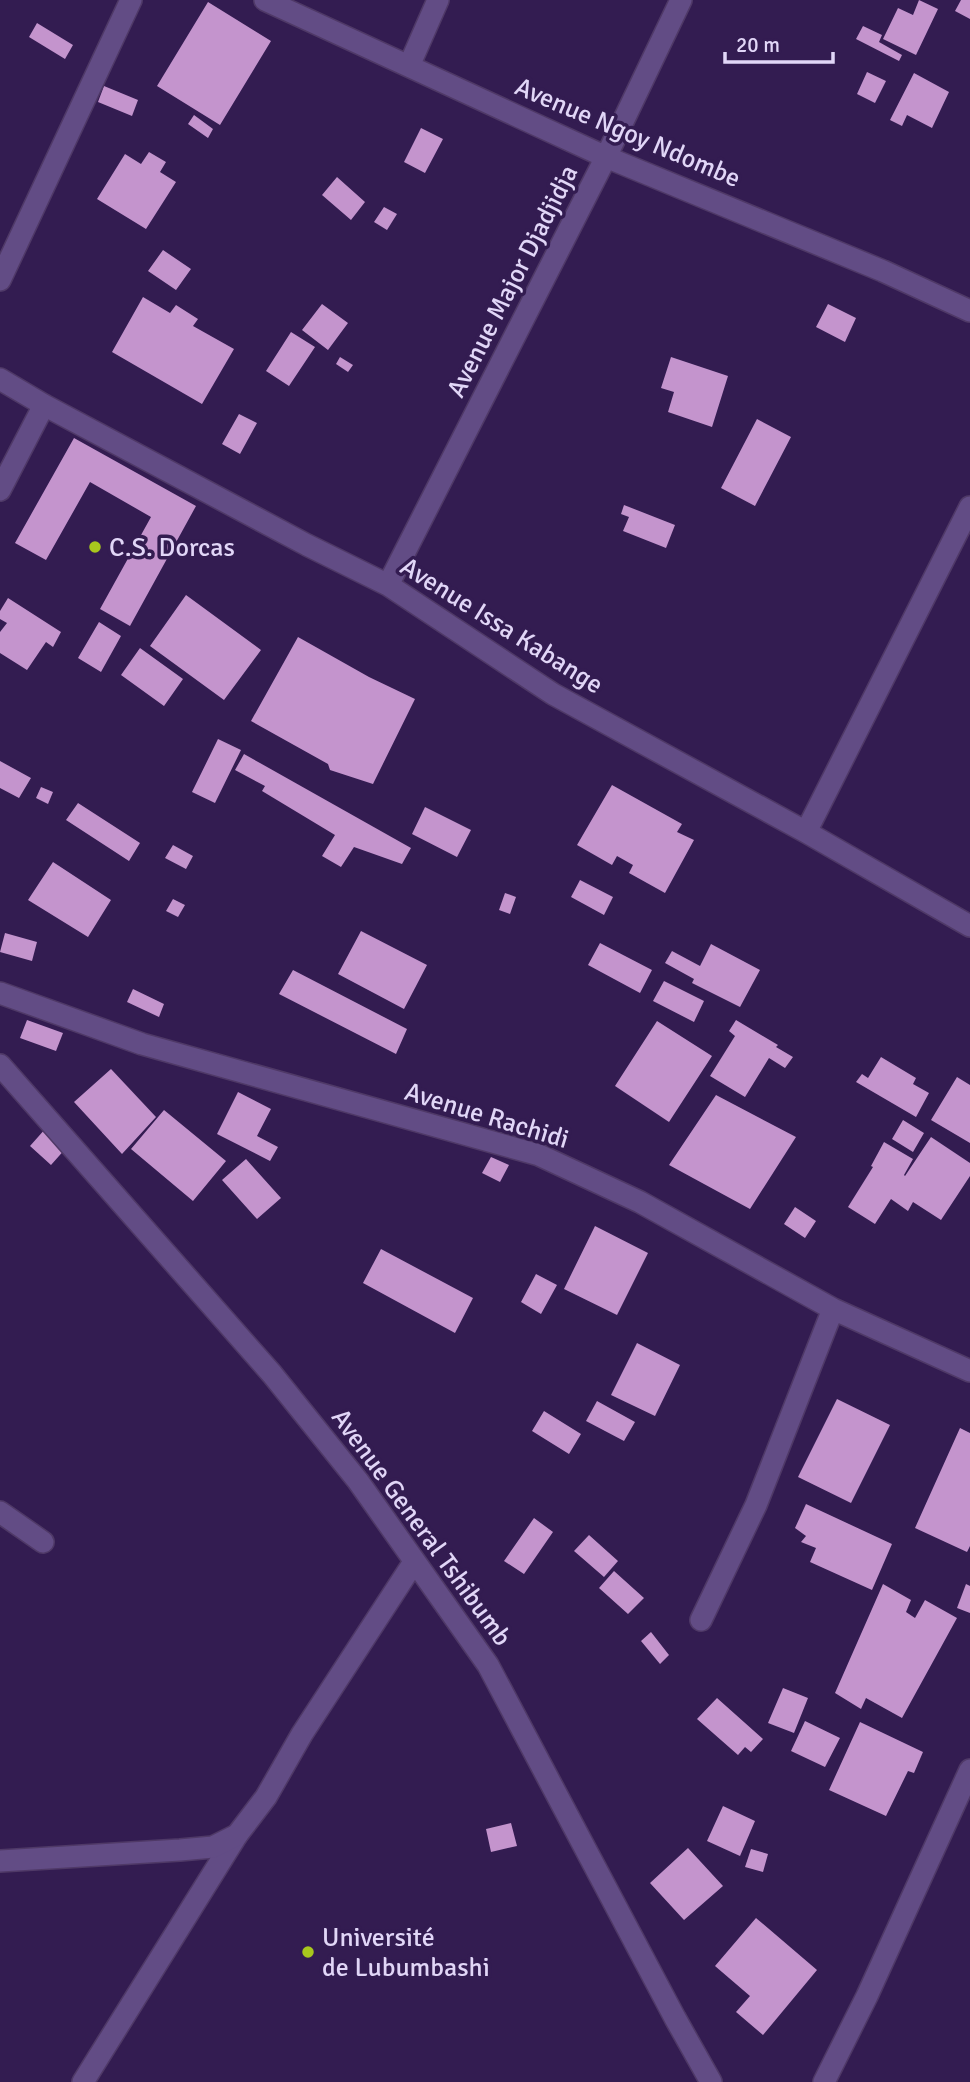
<svg xmlns="http://www.w3.org/2000/svg" width="970" height="2082" font-family="Signika,sans-serif">
  <style>
    .building { fill: #c494cd }
    .lines { fill: none; stroke-linecap: round; stroke-linejoin: round }
    .lane-casing { stroke: #4f3967; stroke-width: 24 }
    .street-casing { stroke: #4f3967; stroke-width: 24 }
    .lane { stroke: #624c85; stroke-width: 21 }
    .street { stroke: #624c85; stroke-width: 21 }
    .poi-dot { fill: #a8c71d; stroke: #331c51; stroke-width: 2.5 }
    .labels { text-anchor: middle; stroke-width: 7; stroke-linejoin: round; paint-order: stroke }
    .street-label { font-size: 26px; fill: #e1d6f7; stroke: #331c51 }
    .poi-label { font-size: 26px; fill: #e1d6f7; stroke: #331c51; text-anchor: start }
  </style>
  <rect width="100%" height="100%" fill="#331c51"/>
  <path class="building" d="M919,0l19,9 -22,46 -33,-16 15,-31 15,7z
    M961,0h9v19l-15,-8z
    M208,2l63,39 -51,84 -63,-39z
    M37,23l36,22 -8,14 -36,-22z
    M863,26l19,9 -3,7 23,13 -3,6 -43,-22z
    M867,72l19,9 -11,22 -18,-9z
    M914,73l35,19 -17,36 -25,-13 -5,11 -12,-6z
    M104,86l34,14 -6,16 -34,-14z
    M194,115l19,14 -5,9 -20,-14z
    M421,128l22,11 -18,34 -21,-11z
    M149,152l17,10 -6,10 16,10 -30,47 -49,-30 28,-45 16,10z
    M337,177l28,25 -14,18 -29,-25z
    M384,207l13,7 -10,16 -13,-8z
    M163,250l28,19 -15,21 -28,-19z
    M143,297l27,16 6,-8 22,14 -5,7 41,23 -32,55 -90,-52z
    M322,304l26,19 -20,27 -26,-20z
    M828,304l28,14 -11,24 -29,-15z
    M291,332l24,15 -26,39 -23,-15z
    M340,357l13,8 -5,7 -12,-8z
    M671,357l57,19 -16,51 -44,-15 6,-20 -13,-4z
    M239,414l18,9 -17,31 -18,-10z
    M757,419l34,18 -36,69 -34,-18z
    M74,438l122,68 -66,120 -30,-17 51,-92 -61,-35 -44,78 -31,-17z
    M624,505l51,20 -9,23 -43,-17 6,-14 -8,-3z
    M186,595l75,55 -37,50 -74,-54z
    M8,598l53,34 -8,15 -7,-5 -19,28 -27,-17v-21l7,-9 -7,-4v-8z
    M99,622l22,14 -20,36 -23,-14z
    M298,637l71,40 46,22 -42,85 -43,-14 -2,-6 -77,-43z
    M140,648l43,31 -19,27 -43,-31z
    M218,739l23,11 -26,53 -23,-11z
    M244,754l167,94 -9,16 -48,-17 -13,20 -19,-11 13,-21 -73,-44 3,-5 -30,-16z
    M0,761l31,17 -12,20 -19,-10z
    M612,785l70,39 -5,8 17,8 -29,53 -36,-20 4,-8 -16,-9 -5,9 -35,-20z
    M41,787l12,5 -5,12 -12,-6z
    M78,803l62,40 -11,18 -63,-41z
    M425,807l46,23 -14,27 -45,-23z
    M173,845l20,11 -7,13 -21,-11z
    M53,862l58,38 -23,37 -60,-37z
    M580,880l33,17 -9,18 -33,-18z
    M505,893l11,4 -6,17 -11,-4z
    M173,899l12,6 -7,12 -12,-6z
    M361,931l66,34 -23,44 -66,-35z
    M5,933l32,9 -5,19 -32,-9z
    M600,943l52,27 -12,23 -52,-28z
    M711,944l49,26 -20,37 -48,-24 2,-4 -29,-16 7,-12 28,15z
    M293,970l114,59 -11,25 -117,-60z
    M664,981l40,20 -10,21 -41,-21z
    M133,989l31,15 -5,13 -32,-15z
    M27,1020l36,13 -7,18 -36,-13z
    M736,1020l42,25 -2,2 17,10 -8,11 -16,-10 -24,39 -35,-21 25,-40 -6,-5z
    M657,1021l55,35 -43,66 -54,-36z
    M881,1057l35,21 -3,6 16,9 -13,24 -60,-35 6,-8 6,4z
    M111,1069l45,48 -34,37 -48,-52z
    M957,1077l13,8v58l-39,-23z
    M238,1092l33,17 -14,27 21,11 -8,14 -53,-27z
    M716,1095l80,42 -46,72 -81,-44z
    M164,1110l62,51 -33,40 -62,-52z
    M903,1120l21,13 -11,19 -21,-13z
    M46,1128l21,19 -16,18 -21,-19z
    M931,1137l39,26v13l-29,44 -28,-18 -5,9 -17,-12 -16,25 -27,-17 25,-40 -2,-1 13,-24 29,17 -9,16 1,1z
    M491,1157l18,8 -9,17 -18,-9z
    M246,1159l35,39 -24,21 -35,-39z
    M795,1207l21,14 -11,17 -21,-14z
    M595,1226l53,27 -31,62 -53,-26z
    M381,1249l92,49 -18,35 -92,-50z
    M536,1274l21,11 -16,29 -20,-12z
    M637,1343l43,22 -25,51 -44,-21z
    M837,1399l53,26 -39,78 -53,-26z
    M597,1401l38,21 -11,19 -38,-20z
    M544,1411l37,23 -12,20 -37,-23z
    M960,1428l10,5v113l-3,6 -52,-24z
    M806,1504l86,40 -20,46 -62,-28 6,-14 -15,-6 5,-6 -11,-8z
    M534,1518l19,14 -29,42 -20,-13z
    M589,1535l29,26 -14,16 -30,-26z
    M614,1571l30,27 -16,16 -29,-26z
    M883,1584l28,16 -5,12 9,6 10,-18 32,18 -55,100 -36,-20 -5,11 -26,-16z
    M966,1584l4,2v27l-13,-5z
    M651,1632l18,23 -9,9 -19,-23z
    M783,1688l25,10 -14,35 -26,-10z
    M717,1698l46,41 -12,13 -6,-5 -7,8 -41,-36z
    M805,1721l35,17 -15,29 -34,-16z
    M860,1722l63,30 -9,21 -6,-2 -22,45 -57,-26z
    M723,1806l32,15 -15,35 -33,-15z
    M511,1823l6,23 -26,6 -5,-23z
    M688,1848l35,38 -39,34 -34,-37z
    M751,1849l17,5 -5,18 -18,-5z
    M756,1918l61,52 -54,65 -27,-23 14,-16 -35,-30z"/>
  <g class="lines">
    <defs>
      <path id="lane" d="M83,2082l154,-247"/>
      <path id="street" d="M265,0l341,157 277,114 87,40
        M409,66l29,-66
        M0,280l131,-280
        M0,379l44,26 263,140 81,40 165,109 253,138 164,94
        M0,490l44,-85
        M388,585l218,-428 75,-157
        M806,832l164,-325
        M0,993l142,51 397,111 101,47 193,107 137,62
        M0,1065l272,309 86,107 130,184 187,353 36,64
        M0,1512l43,30
        M701,1620l55,-115 77,-196
        M0,1861l180,-11 33,-3 24,-12 29,-38 36,-63 112,-172
        M824,2082l43,-86 103,-226"/>
    </defs>
    <use href="#lane" class="lane-casing"/>
    <use href="#street" class="street-casing"/>
    <use href="#lane" class="lane"/>
    <use href="#street" class="street"/>
  </g>
  <g class="poi-dot">
    <circle cx="95" cy="547" r="7"/>
    <circle cx="308" cy="1952" r="7"/>
  </g>
  <g class="labels">
    <g class="street-label">
      <text transform="translate(628 132) rotate(23)" y="9">Avenue Ngoy Ndombe</text>
      <text transform="translate(512 281) rotate(-63)" y="9">Avenue Major Djadjidja</text>
      <text transform="translate(502 625) rotate(32)" y="9">Avenue Issa Kabange</text>
      <text transform="translate(487 1115) rotate(17)" y="9">Avenue Rachidi</text>
      <text transform="translate(422 1527) rotate(54)" y="9">Avenue General Tshibumb</text>
    </g>
    <g class="poi-label">
      <text x="109" y="556">C.S. Dorcas</text>
      <text x="322" y="1946">Université<tspan x="322" dy="30">de Lubumbashi</tspan></text>
    </g>
  </g>
  <path d="M725 52v10h108v-10" fill="none" stroke="#e1d6f7" stroke-width="3.5"/>
  <text x="736" y="52" font-size="21" fill="#e1d6f7" stroke="#331c51" stroke-width="5" paint-order="stroke">20 m</text>
</svg>
